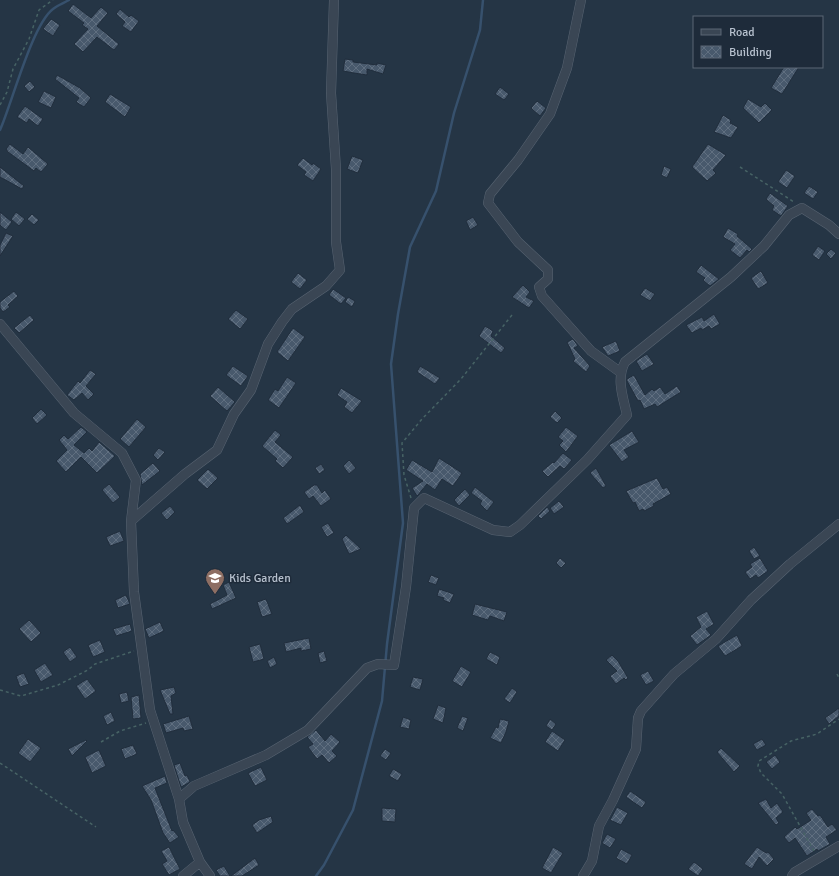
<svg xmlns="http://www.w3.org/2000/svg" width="839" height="876" font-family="Signika,sans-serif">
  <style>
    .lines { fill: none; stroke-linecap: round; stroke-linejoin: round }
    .stream { stroke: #37516d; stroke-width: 2.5 }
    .building { fill: url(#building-cross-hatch); stroke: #202d3c }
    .minor-casing { stroke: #586472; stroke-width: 10 }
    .path { stroke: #476365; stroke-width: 1.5; stroke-dasharray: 3 3; stroke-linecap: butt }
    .minor { stroke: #3a4654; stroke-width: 9 }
    .labels { text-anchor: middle; stroke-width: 3; stroke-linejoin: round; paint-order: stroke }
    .poi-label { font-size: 12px; fill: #b7c1ce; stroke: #1e2b3a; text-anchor: start }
  </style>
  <defs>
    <pattern id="building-cross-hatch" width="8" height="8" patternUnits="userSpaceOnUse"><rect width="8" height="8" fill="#48596c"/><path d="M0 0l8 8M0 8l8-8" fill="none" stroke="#606f80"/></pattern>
  </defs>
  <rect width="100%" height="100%" fill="#253545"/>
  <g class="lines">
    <path class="stream" d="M0,130c12,-27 32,-105 53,-121 5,-4 11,-6 16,-9
      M316,876l8,-11 29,-55 29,-109 5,-57 16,-121 -12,-159 7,-50 12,-67 26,-56 18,-78 26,-83 3,-30"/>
  </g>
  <path class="building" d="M73,4l18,14 10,-11 7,6 -11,13 22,18 -5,6 -17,-13 -14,15 -9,-8 14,-15 -6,-4 2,-2 -16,-12z
    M120,9l9,8 2,-2 8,6 -8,11 -9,-6 3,-4 -9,-8z
    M51,19l9,6 -7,11 -10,-7z
    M345,59l8,1v2l24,3v-2l9,2 -3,9 -16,-5v6l-13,-2 -11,-2z
    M784,67h15l-17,27 -11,-6z
    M57,75l23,13 11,10 -7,9 -8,-5 3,-4 -24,-19z
    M30,81l5,6 -6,5 -5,-6z
    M500,87l9,7 -5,6 -9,-6z
    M44,91l12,6 -5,11 -13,-6z
    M110,94l21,13 -6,10 -20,-15z
    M748,99l13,8 4,-4 7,7 -13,13 -16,-15z
    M537,101l9,7 -6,8 -9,-8z
    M25,106l18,13 -5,7 -9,-7 -2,4 -10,-6z
    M723,115l8,5 -1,3 8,4 -7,11 -17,-6z
    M10,144l13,10 5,-7 20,17 -7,8 -5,-4 -2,3 -26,-19 -2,-3z
    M708,144l18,11 -13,15 3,3 -9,8 -15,-14z
    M352,156l11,4 -5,13 -11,-4z
    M303,158l9,7 1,-2 8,6 -8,12 -9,-6 2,-3 -9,-7z
    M664,166l7,3 -4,9 -6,-3z
    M0,167l24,19 -2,3 -22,-12z
    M786,170l9,6 -8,12 -9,-6z
    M809,186l9,6 -5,7 -9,-6z
    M770,193l18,13 -7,10 -9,-6 2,-4 -8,-7z
    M0,212l12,10 -6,8 -6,-5z
    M16,212l9,7 -6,7 -8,-7z
    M32,214l7,6 -5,5 -7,-6z
    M473,217l5,8 -8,5 -4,-9z
    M728,228l10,6 -1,2 15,13 -3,3 -2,-2 -7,8 -10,-8 5,-6 -12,-7z
    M6,233l7,3 -13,20v-11z
    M818,246l7,5 -6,9 -7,-5z
    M831,249l5,4 -5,6 -5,-5z
    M701,265l18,14 -9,7 -7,-6 2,-2 -9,-6z
    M761,271l7,12 -10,6 -7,-11z
    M298,273l9,7 -7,9 -9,-7z
    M523,285l7,7 -4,5 8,4 -5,7 -17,-11z
    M645,288l10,6 -5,7 -10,-6z
    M333,289l13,9 -5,6 -12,-9z
    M14,291l4,5 -10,9 2,2 -7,5 -3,-4v-6z
    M348,297l7,4 -3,6 -7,-5z
    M236,310l12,9 -8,10 -12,-10z
    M714,314l6,10 -9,5 -2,-3 -7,4 -1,-2 -9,5 -6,-8 16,-8 2,4z
    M30,315l4,5 -15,13 -5,-5z
    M485,326l8,5 -2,5 14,12 -4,5 -22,-17z
    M293,328l12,9 -17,24 -11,-9z
    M573,339l5,7 -4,2 16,18 -4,6 -13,-11 2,-2 -8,-17z
    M616,341l4,10 -12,5 -6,-9z
    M647,354l7,10 -12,7 -6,-10z
    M233,366l15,10 -7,10 -15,-11z
    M420,366l20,12 -5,6 -18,-12z
    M90,370l6,4 -10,12 8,8 -6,6 -6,-7 -8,7 -7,-5 11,-14 2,2z
    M634,375l11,20 7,-6 2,2 6,-4 5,7 12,-8 4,6 -24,15 -2,-3 -11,5 -4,-9 -2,1 -11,-20v-2z
    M287,377l9,6 -17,25 -11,-8 7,-11 3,2z
    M218,387l17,15 -8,9 -17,-15z
    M341,388l21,13 -10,12 -8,-6 3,-5 -10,-7z
    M41,409l6,6 -10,9 -5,-6z
    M555,411l7,7 -5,5 -7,-6z
    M137,419l9,8 -17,20 -9,-8z
    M81,427l6,5 -13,13 10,8 5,-5 3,3 7,-9 16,14 -18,17 -16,-16 -15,15 -10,-11 11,-11 -8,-10 5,-5 4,4z
    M566,427l12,9 -12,16 -7,-7 4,-4 -5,-4z
    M275,430l6,5 -6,7 18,15 -10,11 -8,-7 2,-2 -15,-13z
    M632,431l7,11 -15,8 5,7 -7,5 -13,-17z
    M159,448l6,4 -7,8 -5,-5z
    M563,453l9,7 -8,9 -4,-3 -12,11 -6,-6 11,-9 1,1z
    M439,458l23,15 -9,13 -11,-7 -7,11 -8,-6 -10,12 -5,-8 11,-7 -17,-11 6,-10 20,12z
    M349,460l7,8 -7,6 -6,-8z
    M153,463l7,8 -18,14 -2,-11z
    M321,464l4,6 -6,4 -4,-6z
    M596,468l10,18 -3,2 -13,-15z
    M208,469l10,9 -11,11 -10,-9z
    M657,478l6,11 4,-2 4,7 -18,10 1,2 -10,5 -1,-2 -4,2 -4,-9 -2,1 -7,-12z
    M109,484l11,13 -7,6 -11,-13z
    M314,485h3l5,8 3,-3 6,9 -10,7 -8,-10 -4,3 -5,-7z
    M475,487l19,15 -7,9 -7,-7 2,-3 -11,-8z
    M465,489l5,6 -11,11 -5,-6z
    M559,501l5,6 -10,7 -4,-6z
    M300,505l4,7 -17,12 -4,-6z
    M170,506l5,6 -8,8 -6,-7z
    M547,507l3,4 -9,8 -3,-3z
    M328,523l6,10 -7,4 -6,-10z
    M120,531l4,10 -14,5 -4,-9z
    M346,535l15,14 -12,5 -7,-15z
    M754,547l6,9 -6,3 -5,-8z
    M560,558l6,5 -5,5 -5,-5z
    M760,558l8,13 -10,7 -2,-3 -6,4 -5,-7 7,-5 -2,-3z
    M431,575l8,3 -3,7 -8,-3z
    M229,582l7,16 -24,11 -2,-5 17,-9 -4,-10z
    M439,589l15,5 -4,9 -7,-3 1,-2 -7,-2z
    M126,595l4,9 -12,4 -3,-8z
    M266,599l6,15 -10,3 -5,-15z
    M475,604l32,8 -3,9 -14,-5 -2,4 -16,-5z
    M707,611l7,13 -8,5 5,6 -14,10 -7,-9 11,-9 -5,-10z
    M29,620l12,13 -10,9 -12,-13z
    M160,622l4,9 -15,7 -4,-9z
    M130,624l2,7 -16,5 -3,-7z
    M737,635l5,11 -17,10 -7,-10z
    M309,638l2,11 -10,2v-3l-15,4 -2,-9z
    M100,640l5,12 -12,5 -5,-12z
    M260,644l4,15 -11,3 -4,-15z
    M70,647l7,10 -7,5 -7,-10z
    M324,651l3,10 -7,2 -2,-10z
    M490,652l10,5 -3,8 -11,-6z
    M612,655l6,6 10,17 -2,2 -2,-2 -8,6 -6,-8 7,-5 -11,-11z
    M274,657l3,7 -7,4 -3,-7z
    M45,663l8,12 -12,7 -7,-12z
    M461,666l10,6 -9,15 -10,-6z
    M648,671l6,10 -8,4 -6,-10z
    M24,673l5,11 -9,3 -4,-11z
    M413,677l10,2 -3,11 -10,-3z
    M87,679l9,12 -11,8 -9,-13z
    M174,687l2,6 -5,3 2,18h-3l-10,-24z
    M512,688l5,4 -7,11 -6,-4z
    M127,692l2,9 -8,2 -2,-9z
    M139,695l2,23 -8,1 -2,-22z
    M438,705l8,3 -3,15 -10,-4z
    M839,708v8l-10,8 -4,-6z
    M111,712l4,9 -8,4 -4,-9z
    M189,716l4,13 -9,2 -1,-3 -17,5 -3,-9z
    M462,716l6,2 -5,13 -6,-3z
    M403,717l8,3 -2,9 -9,-2z
    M500,719l9,2 -3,11 -5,11 -11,-5 6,-11 2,1z
    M550,719l6,5 -4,6 -6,-4z
    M316,730l9,11 6,-7 9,8 -8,9 5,5 -8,7 -7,-8 -5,4 -9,-12 5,-3 -6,-7z
    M552,731l13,9 -7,11 -13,-9z
    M28,739l13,9 -11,14 -12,-9z
    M762,739l4,6 -9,5 -4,-6z
    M86,740l1,1 -15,15 -4,-7z
    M133,745l4,9 -12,5 -4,-10z
    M721,748l19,18 -6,6 -17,-20z
    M385,749l6,4 -5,7 -6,-4z
    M99,750l7,16 -14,7 -7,-16z
    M775,755l5,7 -8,7 -6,-7z
    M180,763l5,13 2,-1 3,7 -9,5 -7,-22z
    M261,767l6,13 -12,6 -7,-13z
    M393,769l9,5 -4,7 -9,-5z
    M165,776l2,7 -12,5 17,43 1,-1 6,7 -9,6 -7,-10 -12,-33 -9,-14z
    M630,791l16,11 -4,6 -16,-11z
    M766,799l5,9 6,-5 6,9 -7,6 3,5 -3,2 -18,-22z
    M617,807l11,6 -7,12 -11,-5z
    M382,808l14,1 -1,13 -13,-1z
    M812,809l6,7 2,-1 8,12 4,-3 5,6 -11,7 4,7 -12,7 -1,-2 -10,7 -12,-18 -6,5 -5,-6 11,-10 2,2 14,-9 -5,-7z
    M271,816l2,6 -16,11 -5,-8 7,-5z
    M607,834l9,5 -6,9 -8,-5z
    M169,847l11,22 -11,6 -7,-11 5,-3 -6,-10z
    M553,847l10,6 -12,20 -9,-5z
    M757,847l9,6 2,-1 6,7 -7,7 -8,-9 -7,12 -8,-5z
    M621,849l11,6 -5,9 -11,-6z
    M255,858l4,7 -17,11h-11z
    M694,862l9,7 -5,7 -10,-7z
    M224,866l6,10h-10l-4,-6z"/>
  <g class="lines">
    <defs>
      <path id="minor" d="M581,0l-14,68 -17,46 -32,46 -28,34 -2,9 30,39 30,28v9l-9,8 3,9 49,55 29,21
        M0,324l74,89 48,40 14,27 -5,41 3,71 16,118 29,89
        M131,521l54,-47 32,-24 17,-36 17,-24 17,-46 14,-22 10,-13 34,-23 14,-16 -4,-28v-73l-5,-76 3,-93
        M200,862l10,14
        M183,876l17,-14 -17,-40 -4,-23 15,-13 72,-31 42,-25 59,-62 11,-4 16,1 12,-78 8,-79 10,-10 69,32 17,2 10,-7 67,-65 40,-45c-4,-18 -11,-36 -2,-53l106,-85 33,-31 25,-31 13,-7 27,17 10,9
        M583,876l9,-15 7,-35 14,-26 23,-51 2,-31 3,-7 33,-37 42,-35 35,-39 39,-36 49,-40
        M792,876l3,-4 44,-26"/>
    </defs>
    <use href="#minor" class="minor-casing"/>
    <path class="path" d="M0,105l7,-13 6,-23 16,-30 10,-29 14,-10
      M740,167l54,35
      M411,498l-7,-23 -2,-32 20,-24 39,-40 51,-64
      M837,674l2,4
      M0,690l21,6 37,-11 30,-15 7,-6 39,-13
      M101,742l19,-11 26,-8
      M0,763l96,64
      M814,851l-32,-57 -21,-21 -3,-7 1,-5 32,-20 26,-7 22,-15"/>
    <use href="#minor" class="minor"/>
  </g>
  <defs>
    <symbol id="school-pin" viewBox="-11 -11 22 30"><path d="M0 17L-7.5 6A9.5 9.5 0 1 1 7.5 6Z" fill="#8d6e63" stroke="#1e2b3a"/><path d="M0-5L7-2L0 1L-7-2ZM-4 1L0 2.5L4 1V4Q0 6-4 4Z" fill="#fff"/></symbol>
  </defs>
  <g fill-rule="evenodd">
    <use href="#school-pin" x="204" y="567" width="22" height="30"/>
  </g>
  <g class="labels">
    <g class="poi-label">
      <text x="229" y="582">Kids Garden</text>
    </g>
  </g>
  <rect x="693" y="16" width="130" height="52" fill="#1e2b3a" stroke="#5b6775"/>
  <rect x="701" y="29" width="20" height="6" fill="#3a4654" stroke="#5b6775"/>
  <text x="729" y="36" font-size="12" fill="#b7c1ce">Road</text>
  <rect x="701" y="46" width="20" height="12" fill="url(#building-cross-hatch)" stroke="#5b6775"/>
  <text x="729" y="56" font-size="12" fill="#b7c1ce">Building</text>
</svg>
